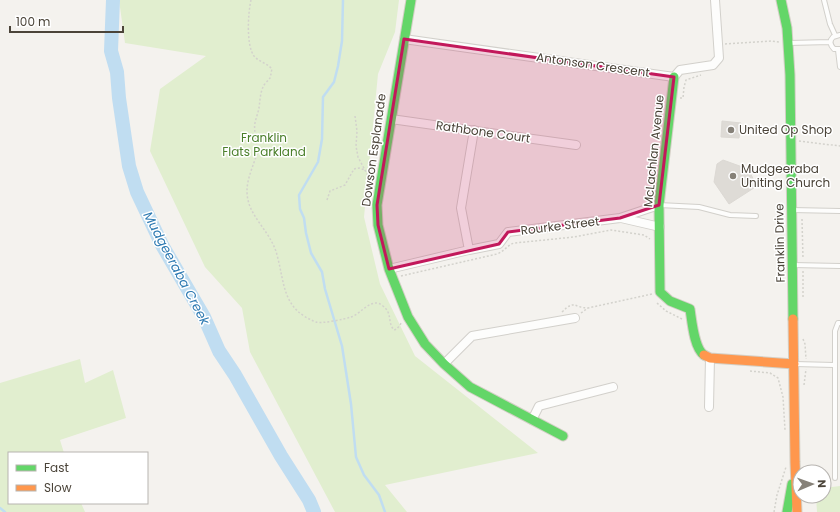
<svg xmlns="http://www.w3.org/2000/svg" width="840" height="512" font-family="Poppins,sans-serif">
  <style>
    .green { fill: #e1eecf }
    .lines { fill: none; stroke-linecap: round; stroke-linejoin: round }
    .stream { stroke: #c0ddf1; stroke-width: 2.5 }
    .river { stroke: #c0ddf1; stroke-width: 14 }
    .building { fill: #dedbd6; stroke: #dcd9d4 }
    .lane-casing { stroke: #d2d0cb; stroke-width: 6 }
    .street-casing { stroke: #d2d0cb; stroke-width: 10 }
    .fast-casing { stroke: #d3cfc5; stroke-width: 11 }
    .slow-casing { stroke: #d3cfc5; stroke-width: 11 }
    .path { stroke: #d3d2cc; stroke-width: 1.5; stroke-dasharray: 2 2; stroke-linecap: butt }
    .lane { stroke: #fdfdfc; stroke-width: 4 }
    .street { stroke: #fdfdfc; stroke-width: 8 }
    .fast { stroke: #63d668; stroke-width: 9 }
    .slow { stroke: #ff974d; stroke-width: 9 }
    .marked { fill: #c2185b; fill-opacity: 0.2; stroke: #c2185b; stroke-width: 3; stroke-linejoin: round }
    .poi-dot { fill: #868178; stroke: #fff; stroke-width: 1.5 }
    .labels { text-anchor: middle; stroke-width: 3; stroke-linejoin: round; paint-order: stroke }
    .street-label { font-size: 12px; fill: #4b4439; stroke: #fff }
    .poi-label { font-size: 12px; fill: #4b4439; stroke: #fff; text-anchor: start }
    .park-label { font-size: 12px; fill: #4a7f2a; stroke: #fff }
    .water-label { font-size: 13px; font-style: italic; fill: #2e7ab2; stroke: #fff }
  </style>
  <rect width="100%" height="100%" fill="#f4f2ee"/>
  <path class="green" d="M119,0h280l-4,32 -17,42 -14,143 16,67 35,72 123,97 -153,32 22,27h-72l-85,-160 -8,-44 -37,-41 -55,-116 10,-62 46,-33 -81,-13z
    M80,359l5,24 28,-13 13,48 -66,22 4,13h-55v50h72l4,9h-85v-129z
    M840,486v26h-23l-1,-16h8v-8z"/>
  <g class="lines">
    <path class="stream" d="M343,0l-1,41 -4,25 -4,16 -11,15 -1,42 -4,23 -19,33 1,14 4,9 2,15 5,20 11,19 3,17 17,57 9,58 5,53 8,18 15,20 6,17
      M0,508l5,4"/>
    <path class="river" d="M113,0l-2,51 6,21 2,26 10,68 8,26 25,53 42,72 15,34 16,24 46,81 28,44 5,12"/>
  </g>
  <path class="building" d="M722,121l19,2 -2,15 -18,-1z
    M723,160l25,9 9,17 -28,18 -15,-22 3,-18z"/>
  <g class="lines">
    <defs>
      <path id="lane" d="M824,0l6,24 5,11
        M840,35l-7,2c-4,4 -3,8 1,12h6
        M789,43l41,-1
        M838,50l2,17
        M659,205l40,2 31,8 26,1
        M792,210l48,1
        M793,265l47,1
        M795,364l39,1
        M835,478v-147l3,-8h2"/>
      <path id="street" d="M404,39l270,38 6,-7 33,-5 6,-7 -4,-58
        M391,119l185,26
        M621,218l39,9
        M469,250l-8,-42 13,-78
        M389,269l80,-19 30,-6 9,-12 112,-14 39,-13
        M444,364l28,-28 103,-18
        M709,407l1,-49
        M532,420l7,-14 74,-19"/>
      <path id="fast" d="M411,0l-34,205 1,20 11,44 19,48 17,27 19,20 26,23 93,49
        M781,0l6,28 3,47 3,244
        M674,77l-15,128 1,87 10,9 20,8c2,13 4,39 14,46
        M787,512l5,-28"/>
      <path id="slow" d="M793,319l2,143 2,50
        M704,355l6,3 84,6"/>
    </defs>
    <use href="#lane" class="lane-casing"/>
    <use href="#street" class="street-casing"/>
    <use href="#fast" class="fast-casing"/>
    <use href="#slow" class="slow-casing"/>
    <path class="path" d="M251,0c-3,13 -5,45 3,56 5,6 13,7 18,13 -1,3 -1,6 -2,9 -2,3 -6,6 -7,9 -3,7 -3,14 -4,21 -1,5 -3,10 -4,15 -2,10 4,20 2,30 -4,15 -13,30 -9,47 4,19 24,34 29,55 8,29 5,54 39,67 5,2 30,-3 35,-5 10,-3 21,-21 32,-11 10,8 4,16 11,24l3,-1 5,-7
      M725,44l46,-3 8,1
      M680,98h3l1,-11 2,-7 15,-5
      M355,116l2,15 -1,15 2,11 9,17 5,5
      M799,141l41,5
      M327,200l3,-9 15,-6 9,-16 5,-1 6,2
      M802,219l1,40
      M803,271v26
      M401,276l96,-22c8,-3 11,-10 18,-11l59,-6 37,-7 33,5 6,4
      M657,303l9,8 16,8
      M562,312c13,-13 12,-4 26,-4
      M581,313l7,-5 64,-14
      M803,339l2,5 1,15
      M750,371l20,2 8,5 5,19 2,33
      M804,385l2,-16
      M774,512l3,-17 9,-28"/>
    <use href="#lane" class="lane"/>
    <use href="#street" class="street"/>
    <use href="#fast" class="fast"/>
    <use href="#slow" class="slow"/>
  </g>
  <path class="marked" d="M404,39l270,38 -15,128 -39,13 -112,14 -9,12 -110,25 -11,-44 -1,-20z"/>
  <g class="poi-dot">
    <circle cx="731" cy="130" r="4"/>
    <circle cx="733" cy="176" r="4"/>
  </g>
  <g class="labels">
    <g class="street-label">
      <text transform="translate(593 65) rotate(8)" y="4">Antonson Crescent</text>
      <text transform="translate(483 132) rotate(8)" y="4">Rathbone Court</text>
      <text transform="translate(374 150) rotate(-82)" y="4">Dowson Esplanade</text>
      <text transform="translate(654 151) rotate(-84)" y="4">McLachlan Avenue</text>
      <text transform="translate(560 226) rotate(-7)" y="4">Rourke Street</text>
      <text transform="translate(780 243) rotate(-91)" y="4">Franklin Drive</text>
    </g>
    <g class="poi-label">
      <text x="739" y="134">United Op Shop</text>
      <text x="741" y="173">Mudgeeraba<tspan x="741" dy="14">Uniting Church</tspan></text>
    </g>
    <g class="park-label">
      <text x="264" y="142">Franklin<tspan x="264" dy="14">Flats Parkland</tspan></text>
    </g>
    <g class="water-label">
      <text transform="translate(177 268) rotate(62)" y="5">Mudgeeraba Creek</text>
    </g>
  </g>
  <rect x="8" y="452" width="140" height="52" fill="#ffffff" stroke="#b7b4b0"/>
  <rect x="16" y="465" width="20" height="6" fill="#63d668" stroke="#b7b4b0"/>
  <text x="44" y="472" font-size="12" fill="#4b4439">Fast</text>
  <rect x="16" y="485" width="20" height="6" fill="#ff974d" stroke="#b7b4b0"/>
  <text x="44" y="492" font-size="12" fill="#4b4439">Slow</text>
  <g transform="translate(812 484) rotate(88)"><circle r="19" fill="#ffffff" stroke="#b7b4b0"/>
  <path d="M0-3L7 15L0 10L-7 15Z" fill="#868178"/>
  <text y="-6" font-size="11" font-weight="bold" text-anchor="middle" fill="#4b4439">N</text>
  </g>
  <path d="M10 26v6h113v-6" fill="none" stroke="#4b4439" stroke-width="2"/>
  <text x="16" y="26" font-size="12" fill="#4b4439" stroke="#ffffff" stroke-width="3" paint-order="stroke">100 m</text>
</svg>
